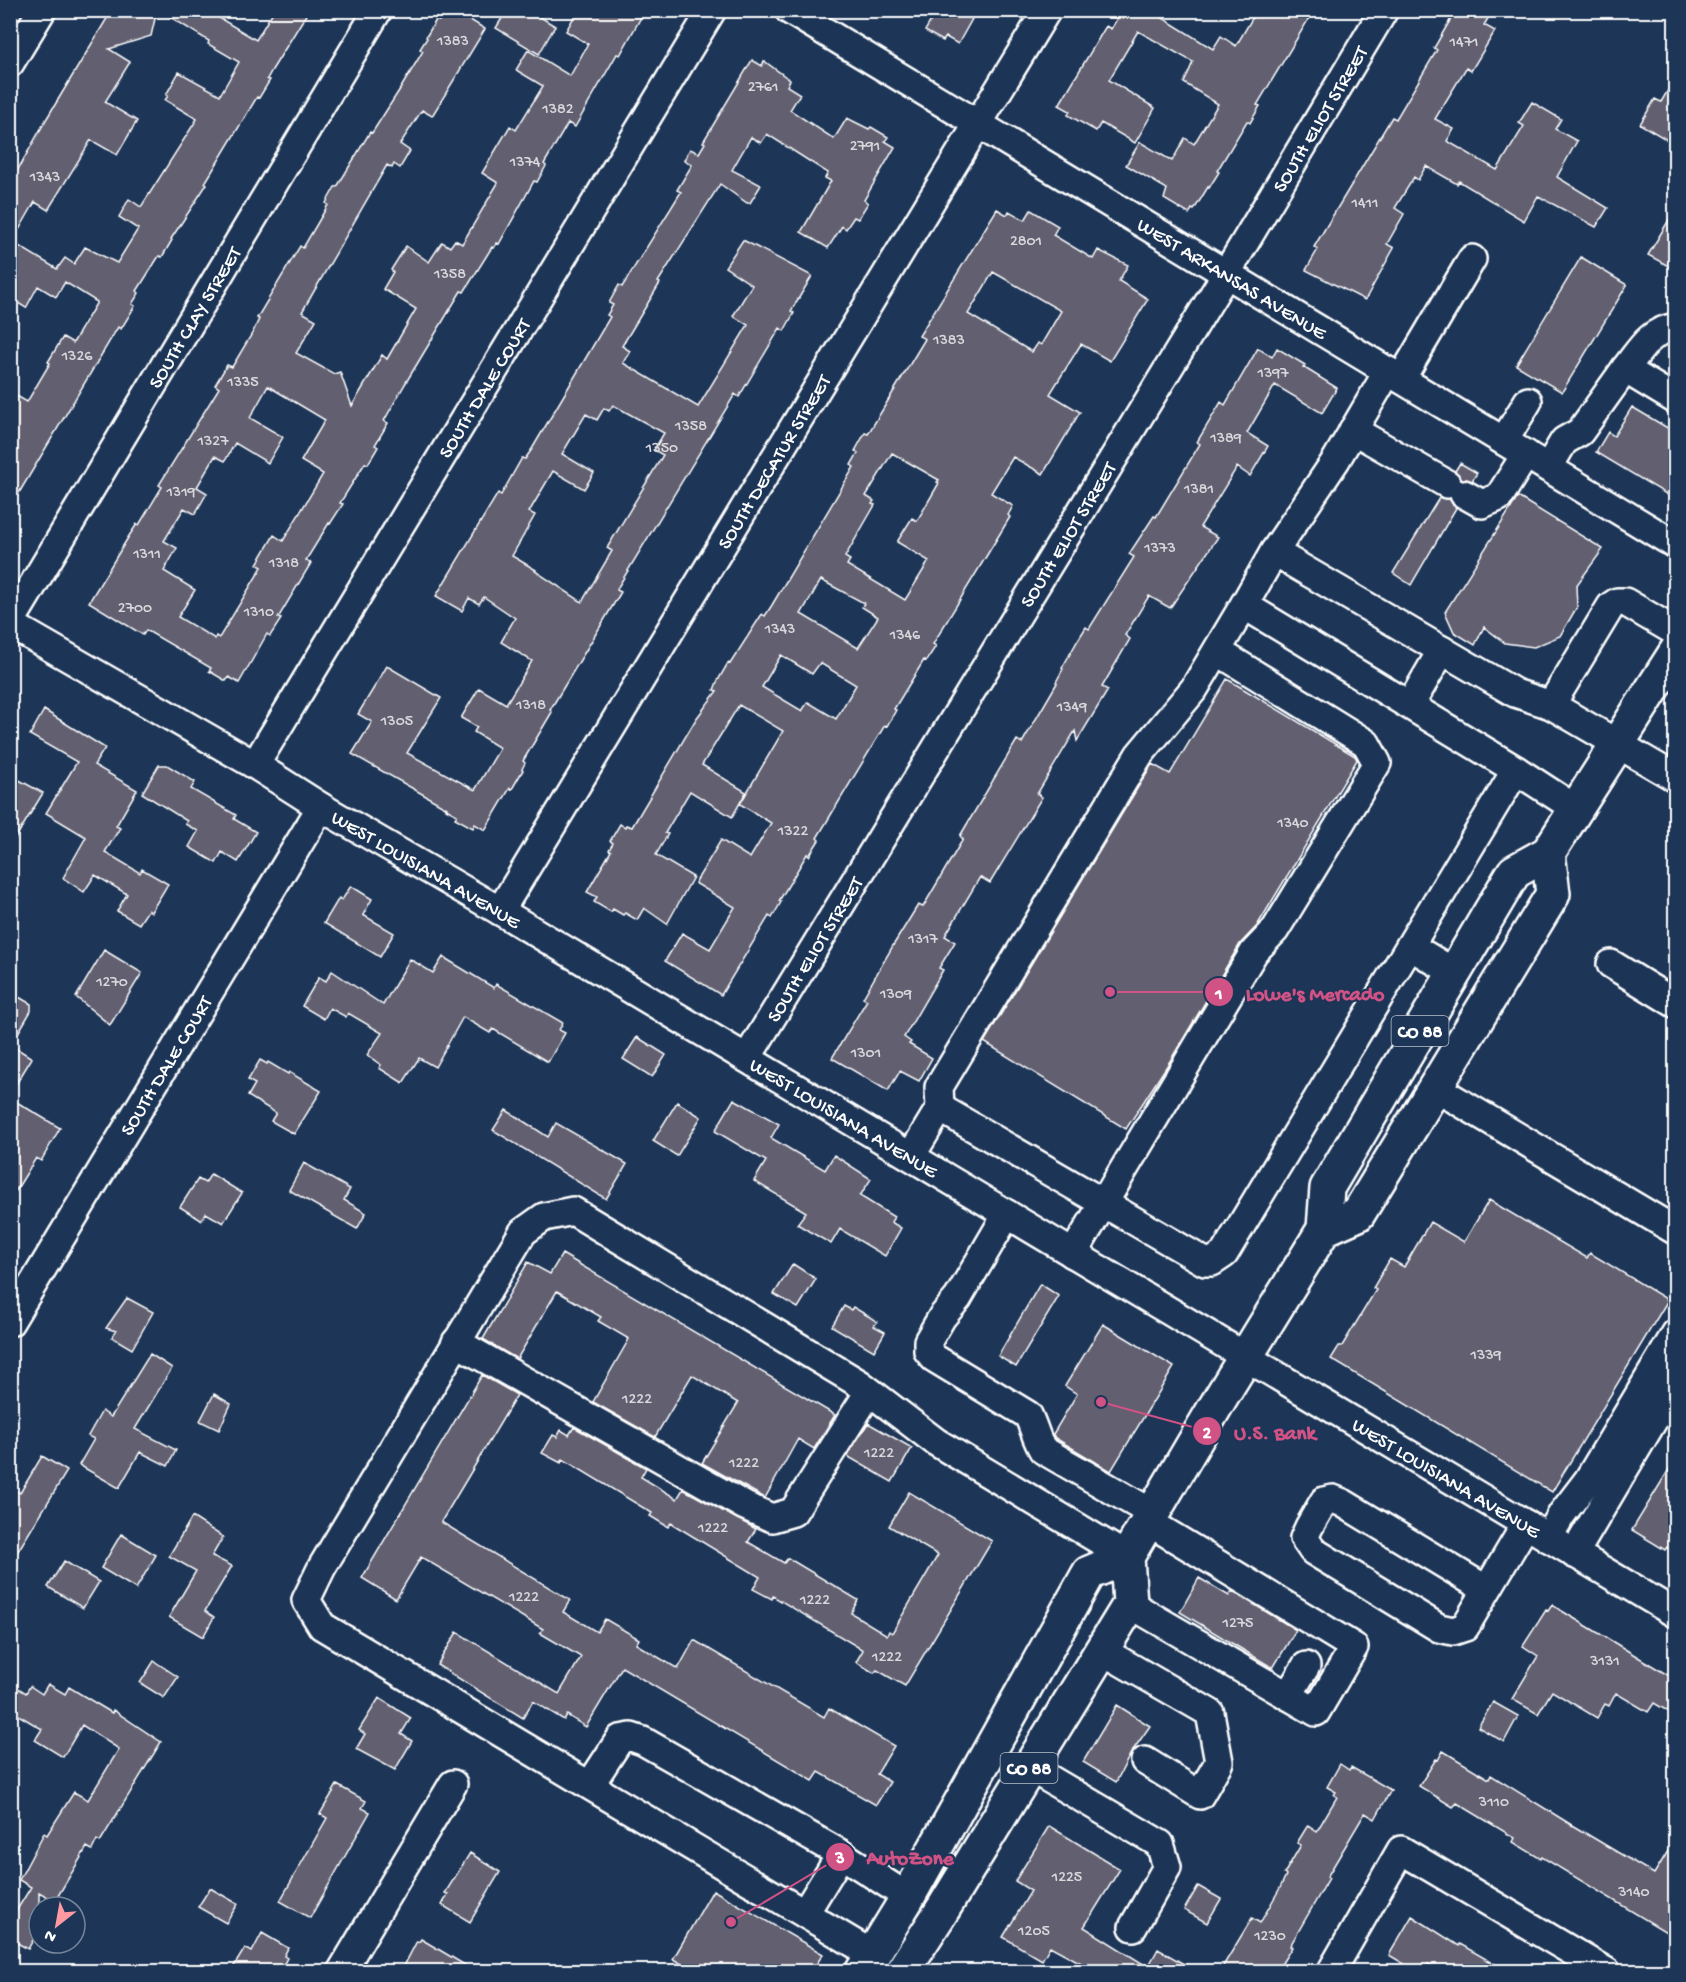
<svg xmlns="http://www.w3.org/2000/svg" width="1686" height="1982" font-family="'Gochi Hand',sans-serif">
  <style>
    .building { fill: #625e70; stroke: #fff; stroke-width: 1.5; fill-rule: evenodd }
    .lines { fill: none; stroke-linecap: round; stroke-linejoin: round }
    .minor-casing { stroke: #fff; stroke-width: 32 }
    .major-casing { stroke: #fff; stroke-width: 38 }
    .minor { stroke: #1d3557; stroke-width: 27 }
    .major { stroke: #1d3557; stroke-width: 33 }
    .labels { text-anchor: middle; stroke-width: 4.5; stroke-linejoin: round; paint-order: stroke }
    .number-label { font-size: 16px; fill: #d8d7db }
    .shield { fill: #1d3557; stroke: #bbc2cd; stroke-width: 1.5 }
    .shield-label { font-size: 18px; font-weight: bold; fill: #fff }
    .street-label { font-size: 20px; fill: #fff; stroke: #1d3557 }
    .leader { fill: none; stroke: #d15284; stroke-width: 2 }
    .callout-dot { fill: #d15284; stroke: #1d3557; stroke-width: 2 }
    .mark-label { font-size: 18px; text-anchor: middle; font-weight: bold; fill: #fff }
    .callout-label { font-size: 21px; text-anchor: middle; font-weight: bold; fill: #d15284; stroke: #1d3557; stroke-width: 4.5; stroke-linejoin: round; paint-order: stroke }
  </style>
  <rect width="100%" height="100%" fill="#1d3557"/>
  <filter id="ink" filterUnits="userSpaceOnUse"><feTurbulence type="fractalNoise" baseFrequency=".0167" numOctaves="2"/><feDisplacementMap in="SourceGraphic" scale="12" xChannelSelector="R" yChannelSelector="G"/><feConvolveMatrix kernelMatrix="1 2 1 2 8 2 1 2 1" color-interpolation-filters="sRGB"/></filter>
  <g filter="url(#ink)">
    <path class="building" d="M112,10h45l-6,26 -42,13 21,13 -25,40 32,19 -20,34 -26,-15 -43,70 -13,-8 -23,40 45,27 8,-11 9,6 11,-17 32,16 21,-34 -19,-12 10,-18 12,8 56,-88 -32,-19 3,-4 -2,-1 13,-23 41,23 19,-33 -31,-18 1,-3 -50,-31h47l50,30 18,-30h35l-37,60 -5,9 3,1 -11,18 -2,-1 -52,86 2,1 -36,55 1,1 -10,17 -3,-1 -22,35 2,2 -7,11 3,2 -14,23 -3,-2 -108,181v-116l17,10 23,-39 -2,-1 15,-25 10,6 24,-41 -32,-20 -9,15 -18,-11 -12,22 -16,-10v-107l5,-9 -3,-2 35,-62z
      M445,10h9l31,19 -53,87 -10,-6 -22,34 10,7 -10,17 -6,-4 -2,4 -5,-3 -85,147 14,8 -20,33 38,21 6,-2 12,34 30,-51 5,4 29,-50 -33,-20 10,-17 -2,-2 15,-24 23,16 13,-20 8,5 5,-7 7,4 36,-61 -16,-10 28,-47 6,4 27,-44 -27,-16 12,-20 42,26 18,-32 -22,-13 12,-21h67l-25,45 -3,-1 -42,73 -7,-4 -24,41 2,2 -9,16 -3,-1 -35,63 -2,-1 -3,5 -2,-1 -28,45 -3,-1 -56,93 -21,37 4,2 -13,22 3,2 -10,17 -3,-1 -25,40 3,1 -13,20 -1,-1 -23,37 5,3 -33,55 3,1 -11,17 -3,-2 -28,49 -10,-6 -3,4 -17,-10 2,-3 -65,-38 -3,5 -54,-33 40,-66 8,-12 2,1 23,-38 -3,-2 60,-97 -4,-3 12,-20 5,2 21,-35 6,-13 -2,-1 43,-72 3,2 25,-43 -2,-2 9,-16h2l33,-55 2,1 30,-47 21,-35 -3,-2 7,-11 -1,-1 10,-17 3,1zM268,386l57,34 -24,41 22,13 -40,67 -9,-6 -17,29 5,3 -43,71 -3,-2 -1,3 -37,-22 17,-27 -31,-19 13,-23 -13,-7 20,-33 11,6 12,-21 -10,-6 18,-31 10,5 10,-18 33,20 15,-26 -33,-19z
      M507,10h22l26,16 -16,28 -43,-26z
      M937,10h21l14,9 -14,25 -12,-7 -3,4 -18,-10z
      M1103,10h47l63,39 8,-13 15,10 21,-36h57l-57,95 3,1 -10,17 -3,-2 -30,50 2,1 -10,16 -1,-1 -14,23 -2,-1 -3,5 -25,-15 3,-10 -41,-24 14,-23 32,19 13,-23 9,6 24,-40 -34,-21 9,-21 -55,-31 -29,49 46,28 -20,35 -34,-20 -5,8 -28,-16 2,-4 -11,-6 47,-79 5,3 6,-10z
      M1456,10h37l-9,15 11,6 -24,40 -5,-3 -31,51 19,10 -7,12 50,29 27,-44 -5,-3 13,-21 29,17 -6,10 22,12 -20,36 51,31 -12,19 -58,-31 -14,25 -65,-40 -2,3 -31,-18 -8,14 -4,-3 -19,31 9,6 -17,30 7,4 -29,52 -59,-30 12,-21 -4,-2 78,-130 4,2 41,-69 -3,-2z
      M752,60l10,6 2,-5 26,19 -3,6 13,8 -10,16 44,29 13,-21 22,11 2,-2 17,10 -3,4 10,6 -31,53 4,3 -10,16 -4,-2 -8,12 -4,-3 -14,22 -27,-16 30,-51 -6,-3 3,-5 -61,-39 -6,9 -10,-6 -19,33 29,15 -11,18h-3l-27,-19 -62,98 2,1 -38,63 8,5 -7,12 75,44 50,-82 -15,-9 19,-31 -27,-18 18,-27 69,36 -21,35 3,2 -10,18 -4,-3 -41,69 -4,-3 -117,193 -1,3 4,2 -71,118 2,2 -29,49 2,2 -3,6 1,1 -11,19 -2,-1 -25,42 -10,-6 -2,4 -18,-10 2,-3 -11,-6 1,-1 -95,-54 20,-32 -14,-8 29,-48 54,32 -34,55 68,37 25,-42 -26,-16 3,-5 -16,-9 18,-30 27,16 26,-43 -31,-19 14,-24 -31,-21 -5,7 -10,-6 -7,13 -26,-15 62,-103 3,2 21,-37 3,1 7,-10 78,-132 -3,-2 6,-10 -4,-2 10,-18 3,2 59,-95 -4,-2 15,-25 -8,-5 6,-11 9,4 6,-10 -2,-1zM613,405l51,28 -10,17 9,5 -56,93 5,3 -30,51 -47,-31 1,-1 -24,-14 23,-41 -6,-3 24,-41 31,18 10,-16 -32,-19 24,-40 11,6 7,-12 5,3z
      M1676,77v68l-36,-21 15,-25 6,3z
      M1676,208v62l-28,-15z
      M997,209l10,6 2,-4 16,9 6,-10 27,16 -5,9 40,24 5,-9 30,15 -9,16 29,18 -38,62 -29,-17 -31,50 30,18 -37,62 -30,-17 -22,36 22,13 -5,9 2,2 -77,127 3,2 -10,15 -2,-1 -30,49 2,1 -9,16 -2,-1 -68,113 2,2 -10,16 -2,-2 -28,47 2,1 -9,16 -3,-2 -48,79 -56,-34 17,-28 28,16 25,-42 -40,-24 26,-43 29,18 21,-35 -31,-19 43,-73 -44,-26 -37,60 44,27 -14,25 -42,-26 -25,42 3,1 -12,21 37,22 -26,47 -23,-16 -7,12 -12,-7 -2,2 -10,-6 -2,3 -17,-10 3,-5 -10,-5 24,-41 -2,-1 4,-7 -3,-2 10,-17 5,3 1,-2 6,2 64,-108 21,-28 -3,-1 3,-8 11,-19 2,1 32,-50 3,2 7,-11 82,-138 -3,-2 7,-12 -3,-2 10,-18 3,1 57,-95 -6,-3zM993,272l68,39 -20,34 -3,-2 -6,9 -64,-38zM892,453l47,27 -2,2 2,1 -22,38 -5,-3 -15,24 32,19 -24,39 -58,-35 3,-5 -5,-3 30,-52 -3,-1 2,-3 -8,-5zM821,580l43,23 -2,4 16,10 -20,31 -57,-34zM781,655l31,19 8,-11 36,22 -20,34 -28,-17 -6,9 -40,-24z
      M1581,257l46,28 -65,107 -46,-27z
      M1258,348l14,9 5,-9 28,17 -2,2 34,21 -15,25 -47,-28 -28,48 21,13 -18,30 -13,-9 -37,60 18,10 -48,71 -21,-12 -24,39 5,4 -28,48 6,3 -31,51 -2,-10 -38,63 5,3 -52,86 -10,-6 -35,59 10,6 -16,26 4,2 -39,67 7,5 -2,2 23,14 -13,23 -19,-10 -12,20 -56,-33 35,-58 -4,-2 31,-54 24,-39 5,2 40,-68 -3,-3 57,-96 5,3 35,-60 -1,-1 7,-13 -1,-1 16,-28 8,-13 3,2 45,-72 -5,-3 25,-38 2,1 44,-73 -3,-2 24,-40 4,3z
      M1632,407l44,26v67l-80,-48 12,-20 6,4z
      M1460,463l17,10 -5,8 -11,-2 -6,-8z
      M1518,497l85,52 -27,37 1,21 -17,29 -26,11 -29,-4 -21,-16 -9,18 -21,-13 -9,-20z
      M1439,498l11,1 6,9 -45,77 -18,-12z
      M1227,679l128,77 2,4 -100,166 -17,18 -70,117 -44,68 -142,-87 168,-278 18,10z
      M44,710l61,38 -11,17 43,25 -21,36 4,2 -15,24 35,21 2,-4 26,15 -17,28 -3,-2 -9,14 -22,-13 10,-17 -32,-19 -11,17 -21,-14 23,-41 -40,-24 31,-51 -47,-27z
      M159,765h8l28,17 -4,7 45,26 -2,4 22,13 -18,30 -16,-10 -6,11 -27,-16 9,-16 -13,-7 2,-3 -45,-28z
      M10,775l33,18 -33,54z
      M351,886l21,13 -9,16 31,18 -14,24 -56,-34 15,-25 3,2z
      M104,950l38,23 -32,52 -34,-28z
      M443,957l51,31 2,-4 67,39 -4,7 6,3 -17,29 -55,-33 -3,4 -27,-16 -28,50 -16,-9 -16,25 -24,-15 2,-3 -14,-10 15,-22 -34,-20 -2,4 -16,-9 -6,11 -22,-13 17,-29 7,4 6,-10 51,34 27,-46 23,14z
      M10,992l21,12v7l-20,34 21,13 -22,36z
      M637,1037l29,18 -14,22 -29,-18z
      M260,1060l7,4 1,-2 20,12 1,-2 32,19 -27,43 -23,-13 5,-8 -28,-17 7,-12 -7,-4z
      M10,1098l50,30 -19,33 -5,-3 -26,42z
      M734,1099l45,25 -8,14 54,32 9,-15 37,24 -11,17 34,21 -3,5 10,6 -16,28 -45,-27 -9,15 -34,-20 9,-12 -52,-31 12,-20 -51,-30z
      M677,1102l24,15 -24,39 -24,-15z
      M506,1110l42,27 8,-14 71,41 -21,35 -113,-69z
      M304,1163l46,26 -6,11 22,13 -9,16 -68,-39z
      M211,1174l31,19 -19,30 -17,-10 -5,7 -21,-13 18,-28 7,4z
      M1489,1200l98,58 3,-5 78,47 -116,192 -221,-133 8,-13h3l34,-56 -3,-2 17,-29 14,8 26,-45 34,20z
      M562,1254l273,161 -21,34 -16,-10 -33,59 -63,-35 36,-60 -46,-28 -37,62 -62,-35 36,-63 -31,-18 3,-4 -44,-26 -40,68 -34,-20 45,-77 22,12z
      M793,1264l23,15 -18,29 -24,-14z
      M1040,1284l19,12 -43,71 -18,-11z
      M127,1298l26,14 -21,37 -20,-12 4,-6 -10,-3z
      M844,1306l7,4 2,-3 15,9 9,6 -3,4 11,6 -11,19 -42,-25z
      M1103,1324l71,43 -63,104 -56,-33 -2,-4 24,-40 -12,-8z
      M150,1354l22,14 -37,61 41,21 -8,16 -28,-14 -21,36 -40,-23 15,-26 -6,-3 14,-25 9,6z
      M482,1375l35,20 -76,127 129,78 -7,12 34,20 8,-13 34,20 -3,5 42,25 16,-29 130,77 5,-9 65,38 -17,28 13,8 -14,23 -57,-33 -6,9 -191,-114 -36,60 -19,-12 -3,5 -31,-19 -10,17 -86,-53 20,-33 102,62 22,-37 -41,-24 3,-4 -122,-72 -25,42 -34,-21z
      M214,1394l17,10 -12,26 -19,-9z
      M868,1423l44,25 -20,34 -45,-26z
      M574,1427l72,41 -5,9 36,22 6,-10 73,40 -8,13 36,21 4,-5 70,42 -7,13 36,22 2,-4 3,2 46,-78 -49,-29 20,-34 83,49 -87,145 -28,-16 -3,3 -18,-11 7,-12 -90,-54 -1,3 -19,-10 7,-12 -89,-54 -3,4 -18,-11 2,-3 -89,-54 -2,4 -19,-10 11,-18 4,2 4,-7 8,5z
      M42,1456l25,15 -57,93v-77l10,6z
      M1676,1458v94l-9,-5 -2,3 -33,-20z
      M192,1517l31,20 -11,19 20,10 -27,45 9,6 -11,20 -34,-20 27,-46 -27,-15z
      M121,1534l35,21 -20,34 -35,-21z
      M64,1561l35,21 -16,26 -35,-21z
      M1199,1578l30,18 3,-5 64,39 -23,38 -93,-56z
      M1552,1605l124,75v36l-22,-13 -6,9 -32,-19 -7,13 -4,-2 -8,14 -45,-27 -14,23 -26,-15 26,-43 -15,-10 23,-36 2,1z
      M154,1661l24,16 -14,21 -24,-15z
      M10,1683l16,10 4,-7 12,8 6,-10 17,10 4,-7 43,26 1,-3 48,32 -61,100 -3,-2 -5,10 -5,-3 -32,54 -16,-9v37l-11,20 -18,-10v-18l21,-34 -12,-7 25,-47 3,2 27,-43 14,8 31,-51 -37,-24 -19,32 -28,-17 7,-11 -32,-19z
      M379,1698l32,20 -10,16 11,7 -17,29 -39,-21 9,-15 -6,-4z
      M1493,1702l25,14 -14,26 -26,-15z
      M1117,1705l33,21 -19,27 -15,29 -33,-20z
      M1443,1751l46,28 2,-4 79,49 84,50 22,-36v100l-134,-81 -1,2 -28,-17 2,-4 -58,-35 -4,4 -34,-21 17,-27 2,1z
      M1340,1764l9,6 2,-3 40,23 -16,29 -10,-6 -38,64 2,1 -39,68 2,1 -15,24h-57l32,-53 8,5 20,-35 6,-13 -2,-1 17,-29 -4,-2 11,-18 9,6 20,-34 -3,-2 2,-3 -9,-5z
      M337,1785l29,16 -4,7 8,4 -60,106 -30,-17 47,-83 -7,-4z
      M1049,1826l71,43 -36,58 64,40 10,-18 38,22h-115l4,-6 -35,-19 -8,14 -39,-23 28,-46 -16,-10z
      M470,1853l30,19 -30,50 -28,-17 6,-11 -3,-1z
      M1198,1886l23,13 -14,24 -23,-13z
      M210,1888l28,16 -12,19 -28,-16z
      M713,1890l110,64 -11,17h-118l-21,-12z
      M1412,1916l47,30 1,-2 47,27h-63l-16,-7 -5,7h-7l-27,-16z
      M262,1933l26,15 -4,8 3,2 -6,11 4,2h-54l14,-23 7,4z
      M421,1939l54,32h-61l-10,-5 13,-25 2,1z"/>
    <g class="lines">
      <defs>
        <g id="minor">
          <path id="s1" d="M789,10l887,535"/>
          <path d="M10,63l32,-53"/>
          <path d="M1625,369c16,-20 24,-38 51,-42"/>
          <path d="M1401,379l71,-120"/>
          <path d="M1353,430l94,54"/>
          <path d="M1504,441l24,-40"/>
          <path d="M1548,468l16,-27 16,-9 45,-63 51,31"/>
          <path d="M1464,494l18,10 17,-7 27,-43"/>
          <path d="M1274,552l241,141 36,12 125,73"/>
          <path d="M1244,605l272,165 60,39"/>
          <path id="s2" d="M10,623l368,-613"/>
          <path id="s3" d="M10,624l245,141 66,42 179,104 1176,703"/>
          <path d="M1410,705l32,-55"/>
          <path d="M1551,705l60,-99 6,-4h8l51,30"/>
          <path id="s4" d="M255,765l457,-755"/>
          <path id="s5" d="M500,911l547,-901"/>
          <path d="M1410,946l45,27"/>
          <path d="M1611,964l65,40"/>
          <path id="s6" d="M747,1058l479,-784 158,-264"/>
          <path d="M1436,1088l240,143"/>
          <path d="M940,1108l265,154h7l12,-8 292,-484"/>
          <path d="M911,1156l29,-48 -1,-21 200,-332 55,-66 50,-84 30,-53 62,-92 52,-89"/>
          <path d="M1007,1214l-49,84 -16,19 -14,24v10l6,7 94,57c6,12 8,24 15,35l109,63"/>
          <path d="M1073,1254l181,-302 21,-22 102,-167 -11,-20 -149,-92"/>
          <path id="s7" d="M10,1322l311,-515"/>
          <path d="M456,1342l289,164 27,12 21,-6 76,-120"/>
          <path d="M1548,1538l14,-24 26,-34 88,-147"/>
          <path d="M1574,1554l102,-172"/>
          <path d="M1487,1590l-144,-87 -10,-4 -9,2 -15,26 -5,11 9,13 126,77 14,3 12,-4 61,-103"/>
          <path d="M1130,1604l186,108 38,-65 -207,-126"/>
          <path d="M1101,1650l109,63 9,49 -19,33 -55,-34"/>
          <path d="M1288,1696l18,-30"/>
          <path d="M1029,1767l131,77 7,23 -34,60"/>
          <path d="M590,1785l30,-46 11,-2 12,4 198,113 67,43"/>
          <path d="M805,1913l36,-59"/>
          <path d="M872,1954l-550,-328 -16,-26 16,-33 201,-335 21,-15 29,-6 287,173 76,58 191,115"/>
          <path d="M341,1972l112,-188"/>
          <path d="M1331,1972l70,-122 206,122"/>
        </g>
        <path id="major" d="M1324,1229l34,-15 195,-320 -5,-41
          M862,1972l46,-75 181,-324 38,-16
          M902,1972l41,-63 187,-305 -3,-47 94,-160 103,-168 3,-41 187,-316 34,-19 128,-201"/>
      </defs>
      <use href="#minor" class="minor-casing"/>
      <use href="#major" class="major-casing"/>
      <use href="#minor" class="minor"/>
      <use href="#major" class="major"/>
    </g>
  </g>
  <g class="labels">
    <g class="number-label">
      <text x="453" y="45">1383</text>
      <text x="1464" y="46">1471</text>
      <text x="763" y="91">2761</text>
      <text x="558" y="113">1382</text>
      <text x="865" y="150">2791</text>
      <text x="525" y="166">1374</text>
      <text x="45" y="181">1343</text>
      <text x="1365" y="207">1411</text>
      <text x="1026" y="245">2801</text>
      <text x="450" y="278">1358</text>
      <text x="949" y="344">1383</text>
      <text x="77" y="360">1326</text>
      <text x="1273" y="377">1397</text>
      <text x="243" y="386">1335</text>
      <text x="691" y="430">1358</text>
      <text x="1226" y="442">1389</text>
      <text x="213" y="445">1327</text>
      <text x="662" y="452">1350</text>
      <text x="1199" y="493">1381</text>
      <text x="181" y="496">1319</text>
      <text x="1160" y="552">1373</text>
      <text x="147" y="558">1311</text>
      <text x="284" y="567">1318</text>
      <text x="135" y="612">2700</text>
      <text x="259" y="616">1310</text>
      <text x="780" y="633">1343</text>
      <text x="905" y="639">1346</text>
      <text x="531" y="709">1318</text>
      <text x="1072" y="711">1349</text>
      <text x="397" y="725">1305</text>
      <text x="1293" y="827">1340</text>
      <text x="793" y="835">1322</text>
      <text x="923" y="943">1317</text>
      <text x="112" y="986">1270</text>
      <text x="896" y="998">1309</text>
      <text x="866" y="1057">1301</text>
      <text x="1486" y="1359">1339</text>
      <text x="637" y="1403">1222</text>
      <text x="879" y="1457">1222</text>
      <text x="744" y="1467">1222</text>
      <text x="713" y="1532">1222</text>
      <text x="524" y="1601">1222</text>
      <text x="815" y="1604">1222</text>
      <text x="1238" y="1627">1275</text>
      <text x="887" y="1661">1222</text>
      <text x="1605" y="1665">3131</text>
      <text x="1494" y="1806">3110</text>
      <text x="1067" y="1881">1225</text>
      <text x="1634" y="1896">3140</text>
      <text x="1034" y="1935">1205</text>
      <text x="1270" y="1940">1230</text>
    </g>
    <g class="shield">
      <rect x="1391.5" y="1016" width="57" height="30" rx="4.5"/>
      <rect x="1000.5" y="1753" width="57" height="30" rx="4.5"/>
    </g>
    <g class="shield-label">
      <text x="1420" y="1037">CO 88</text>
      <text x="1029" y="1774">CO 88</text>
    </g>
    <g class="street-label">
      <text dy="7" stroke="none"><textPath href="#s6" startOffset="1100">SOUTH ELIOT STREET</textPath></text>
      <text dy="7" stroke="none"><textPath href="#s1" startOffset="518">WEST ARKANSAS AVENUE</textPath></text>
      <text dy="7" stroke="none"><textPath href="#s2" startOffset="357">SOUTH CLAY STREET</textPath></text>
      <text dy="7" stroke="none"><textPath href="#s4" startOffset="441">SOUTH DALE COURT</textPath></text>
      <text dy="7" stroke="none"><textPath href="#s5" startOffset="526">SOUTH DECATUR STREET</textPath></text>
      <text dy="7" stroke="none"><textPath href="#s6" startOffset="614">SOUTH ELIOT STREET</textPath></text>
      <text dy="7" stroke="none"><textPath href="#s3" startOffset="483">WEST LOUISIANA AVENUE</textPath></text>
      <text dy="7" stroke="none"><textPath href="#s6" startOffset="128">SOUTH ELIOT STREET</textPath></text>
      <text dy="7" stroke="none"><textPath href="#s7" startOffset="300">SOUTH DALE COURT</textPath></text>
      <text dy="7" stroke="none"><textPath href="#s3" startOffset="969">WEST LOUISIANA AVENUE</textPath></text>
      <text dy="7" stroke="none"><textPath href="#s3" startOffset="1671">WEST LOUISIANA AVENUE</textPath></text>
    </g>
  </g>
  <path class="leader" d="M1110 992L1219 992M1101 1402L1207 1431M731 1922L840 1857"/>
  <g class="callout-dot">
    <circle cx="1110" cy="992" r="6"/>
    <circle cx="1101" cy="1402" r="6"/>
    <circle cx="731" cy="1922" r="6"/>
    <circle cx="1219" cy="992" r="15"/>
    <circle cx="1207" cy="1431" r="15"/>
    <circle cx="840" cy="1857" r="15"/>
  </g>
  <g class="mark-label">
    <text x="1219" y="999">1</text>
    <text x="1207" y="1438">2</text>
    <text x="840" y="1863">3</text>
  </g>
  <g class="callout-label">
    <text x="1315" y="1000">Lowe's Mercado</text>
    <text x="1275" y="1439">U.S. Bank</text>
    <text x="910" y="1864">AutoZone</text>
  </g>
  <rect width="1686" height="1982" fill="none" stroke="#1d3557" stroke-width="36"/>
  <rect x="18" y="18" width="1650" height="1946" fill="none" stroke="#fff" stroke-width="2" filter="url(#ink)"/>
  <g transform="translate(57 1925) rotate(211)"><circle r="28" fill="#1d3557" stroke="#77869a" stroke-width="1.5"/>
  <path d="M0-4.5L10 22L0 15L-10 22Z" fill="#ff9aa2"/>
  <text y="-9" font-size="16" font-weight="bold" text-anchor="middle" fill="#ffffff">N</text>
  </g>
</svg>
